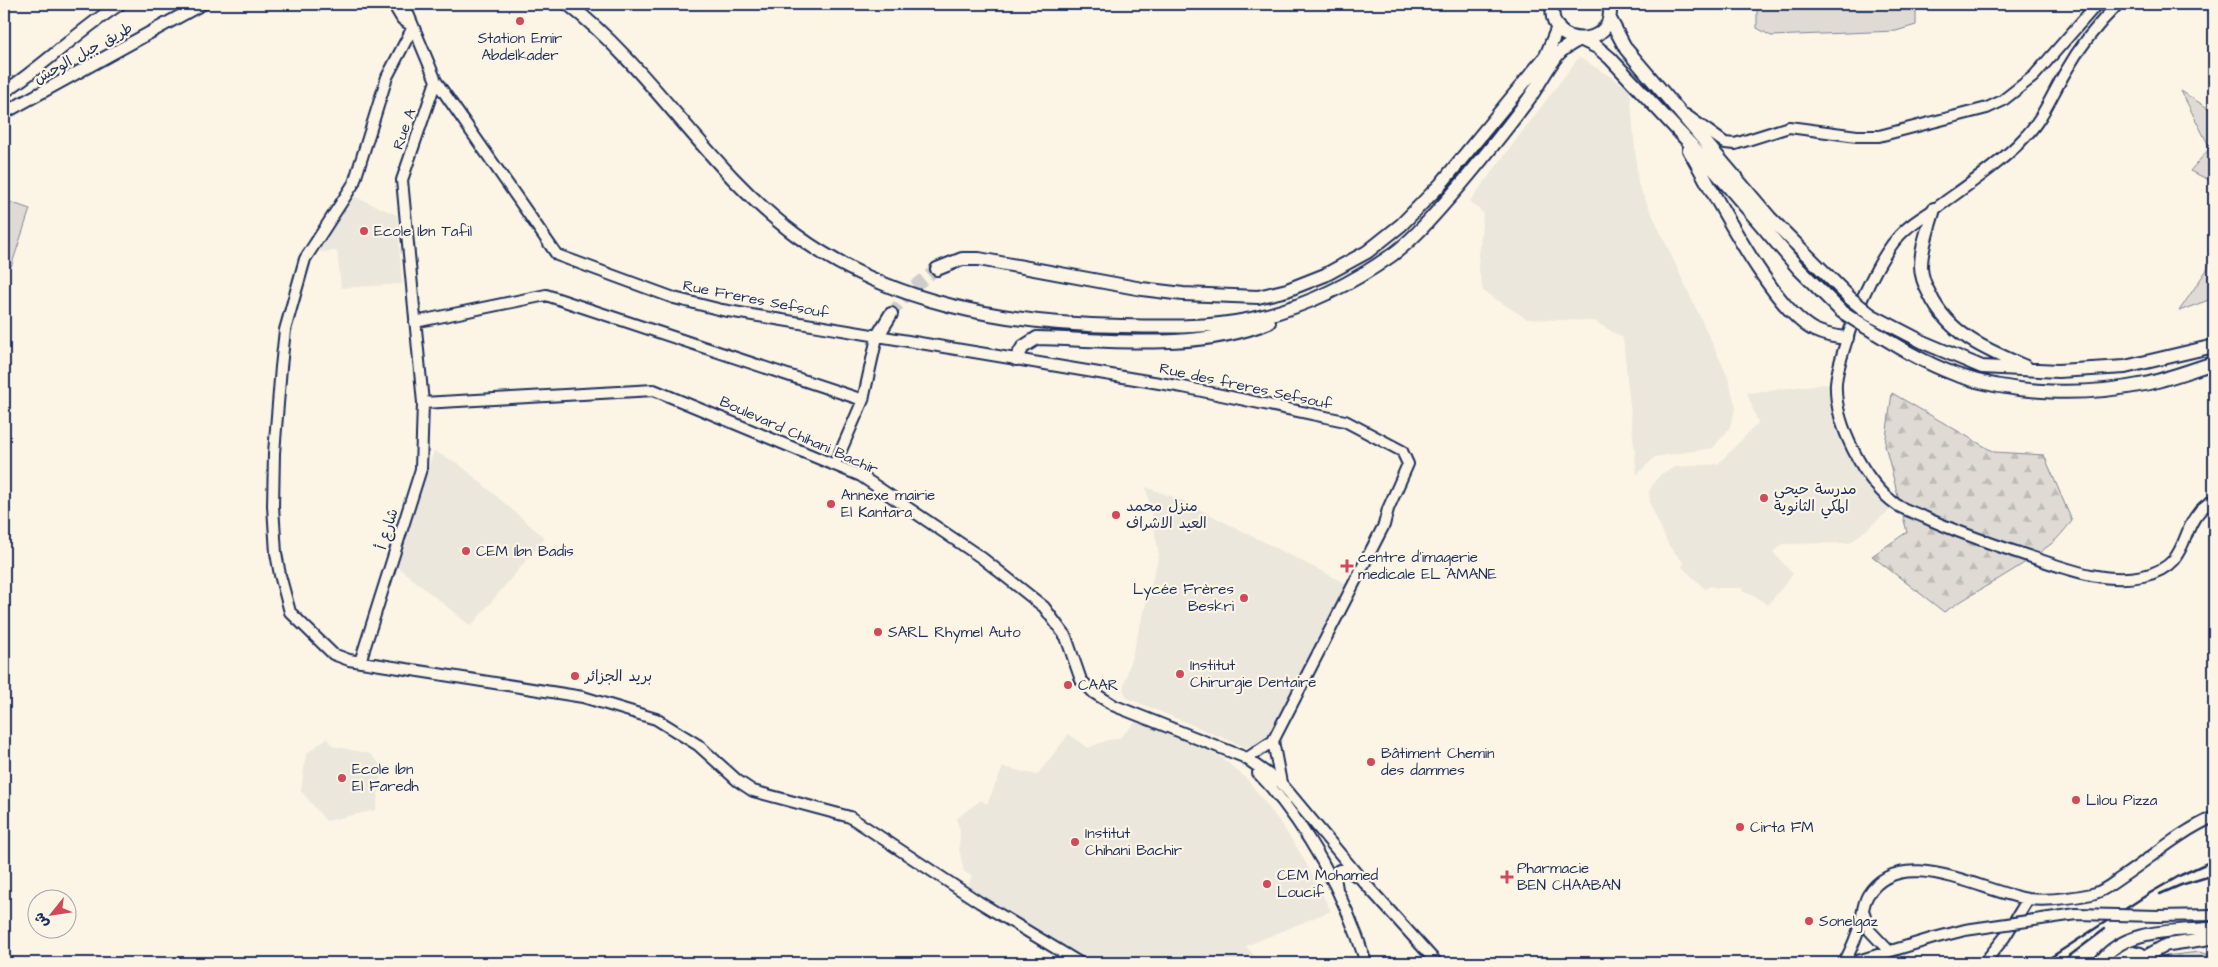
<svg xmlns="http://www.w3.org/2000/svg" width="2218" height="967" font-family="'Architects Daughter','Playpen Sans Arabic',sans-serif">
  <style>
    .built { fill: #ece7dc }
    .forest { fill: url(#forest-firs); stroke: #7d8599 }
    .park { fill: #dfdbd4; stroke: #7d8599 }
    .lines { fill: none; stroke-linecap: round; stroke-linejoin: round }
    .highway-tunnel { stroke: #cfcdca; stroke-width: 12; stroke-dasharray: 12 6; stroke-linecap: butt }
    .secondary-casing { stroke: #1b2f5e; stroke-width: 14 }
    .primary-casing { stroke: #1b2f5e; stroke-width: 15 }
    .highway-casing { stroke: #1b2f5e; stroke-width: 16 }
    .secondary { stroke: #fcf5e5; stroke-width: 10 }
    .primary { stroke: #fcf5e5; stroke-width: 11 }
    .highway { stroke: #fcf5e5; stroke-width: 12 }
    .rail { stroke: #1b2f5e; stroke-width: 2.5 }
    .secondary-bridge-casing { stroke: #1b2f5e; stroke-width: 14; stroke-linecap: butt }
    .highway-bridge-casing { stroke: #1b2f5e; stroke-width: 16; stroke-linecap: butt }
    .secondary-bridge { stroke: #fcf5e5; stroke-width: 10 }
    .highway-bridge { stroke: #fcf5e5; stroke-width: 12 }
    .poi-dot { fill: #d1495b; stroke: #fcf5e5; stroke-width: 2 }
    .labels { text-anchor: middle; stroke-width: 4.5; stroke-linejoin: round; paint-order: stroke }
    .poi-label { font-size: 15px; fill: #1b2f5e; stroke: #fcf5e5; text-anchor: start }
    .street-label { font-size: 15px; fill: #1b2f5e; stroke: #fcf5e5 }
  </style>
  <defs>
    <pattern id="forest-firs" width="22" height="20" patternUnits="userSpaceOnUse" patternTransform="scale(1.25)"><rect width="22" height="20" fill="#dfdbd4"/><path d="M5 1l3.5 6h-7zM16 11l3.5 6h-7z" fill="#bfbcb8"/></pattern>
  </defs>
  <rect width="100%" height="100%" fill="#fcf5e5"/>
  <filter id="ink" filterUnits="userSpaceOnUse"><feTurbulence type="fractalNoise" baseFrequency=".02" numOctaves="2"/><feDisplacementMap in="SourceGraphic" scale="10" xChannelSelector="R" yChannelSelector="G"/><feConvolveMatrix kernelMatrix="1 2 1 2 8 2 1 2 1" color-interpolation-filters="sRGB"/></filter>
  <g filter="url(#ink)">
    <path class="built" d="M1579,57l51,32 8,95 90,193 8,31 -7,21 -16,19 -58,9 -18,18 -14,-137 -29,-17 -67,-2 -44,-28 -5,-25 5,-53 -13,-12z
      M353,196l44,19 5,69 -61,4 -4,-37 -17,1v-6z
      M1832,383l1,31 7,22 14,28 17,25 19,21 -40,33 -68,1 -9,8 20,22 -25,31 -18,-12 -7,-1 -1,-4h-25l-7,-2 -5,3 -23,-22 2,-4 -15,-17 -19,-42 -1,-12 5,-10 7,-8 14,-7 43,-3 40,-41 -11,-30z
      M434,451l25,13 86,74 -74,88 -76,-61z
      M1146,487l35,13 166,84 -60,121 -19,35 -10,7h-13l-118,-49 -4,-9 36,-134z
      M1138,720l83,37 27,23 34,45 19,29 30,57 -85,35 10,12 -1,5h-164l-94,-57 -29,-20 4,-10 -8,-4 -5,-23 1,-19 -4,-11 25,-19 6,4 16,-37 34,8 32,-41 19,14 20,-8 10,-1z
      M327,738l6,8 37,8 12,12 -6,44 -50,11 -25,-30 5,-37z"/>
    <path class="forest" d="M1892,393l102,59 50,3 28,66c-7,8 -13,17 -21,23 -33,26 -72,45 -107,68l-72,-56 35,-24 -22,-87z
      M2199,952l15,4v7h-53l4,-7z"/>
    <path class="park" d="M1757,4h159v21l-20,6 -125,5 -14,-8z
      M2181,91l33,21v70l-24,-11 20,-23z
      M4,200l26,9 -19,58 -7,-2z
      M2214,247v51l-35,13 29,-43z"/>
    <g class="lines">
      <path class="highway-tunnel" d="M891,314l20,-25 26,-20"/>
      <defs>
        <path id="secondary" d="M393,4l9,15 11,8
          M2118,4c-20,20 -38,42 -52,67 -14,23 -23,48 -42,67 -21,23 -53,45 -78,63 -13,10 -29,18 -41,29 -24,21 -49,79 -58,109 -4,14 -10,30 -11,44 -2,40 28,99 61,122 8,5 18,8 27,12 32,15 65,26 98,37 38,12 81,31 121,22 54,-12 31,-54 71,-76
          M413,27l-26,50 -33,106 -49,76 -20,71 -4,37 -7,86 -1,53 3,47 4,22 10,37 43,42 16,6 234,37 73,22 42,26 40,36 15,10 97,26 129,85 101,61
          M436,81l121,174 117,43 48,12 461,77 162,34 57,30 6,13 -20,45 -4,16 -111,216 -27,18
          M1686,115l39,28 10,1 54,-17 68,9h22l108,-28 15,-7 32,-25 63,-72
          M415,322l131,-27 317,105
          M423,403l231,-13 207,86 121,82 62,49 22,30 15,43 13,13 21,13 129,51 37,26 80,96 76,84
          M835,464l28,-64 14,-63
          M360,662l61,-193 2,-66 -21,-223 34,-99 -32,-77
          M1273,741l8,42
          M1258,773c48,50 88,124 108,190
          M1337,889l-2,-12 4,-7h7l10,6
          M1864,913l6,18 18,19
          M1844,963c7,-13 13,-27 17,-42 2,-9 2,-18 7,-26 33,-53 116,-2 160,4 21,2 44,-1 64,-5 11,-2 21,-11 30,-17 30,-20 59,-46 92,-60
          M1851,963l83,-25
          M1984,963l20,-25 24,-39
          M2112,963l21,-12 8,2 8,10"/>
        <path id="primary" d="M4,92c41,-27 75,-62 116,-88
          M4,113l198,-109
          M2099,963c26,-36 76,-31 115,-35
          M2134,963l32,-18 48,-7"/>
        <path id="highway" d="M568,4c85,66 141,167 228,231 93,69 211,89 325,91 44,1 87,2 130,-7 52,-11 99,-34 141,-64 22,-16 40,-38 58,-58 27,-31 53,-64 78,-97 11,-15 19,-33 31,-47 6,-6 14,-10 21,-14l17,8 13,11 100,107 89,104 42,42
          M1553,4c-8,47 66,45 56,0
          M1610,19l16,30 144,169 81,81
          M1689,150c26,44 82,158 125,180 11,5 21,7 33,8
          M1934,209c-5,18 -13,38 -13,57 0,10 4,20 9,29 19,40 57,55 96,72
          M937,269l25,-10h17l163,30 41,5 75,3 29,-7 38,-15 42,-23 34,-27 39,-40 106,-129 12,-29
          M1871,315l54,28 57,24 76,4 67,-4 89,-21
          M1866,327c29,18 58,36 91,48 58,20 128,21 188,9 23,-5 46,-14 69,-21
          M877,337l14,-23
          M1016,359l7,-12 14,-9c76,2 160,13 232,-16"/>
      </defs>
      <use href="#secondary" class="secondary-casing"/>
      <use href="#primary" class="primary-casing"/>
      <use href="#highway" class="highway-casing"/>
      <use href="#secondary" class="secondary"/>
      <use href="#primary" class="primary"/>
      <use href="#highway" class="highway"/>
      <path class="rail" d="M2160,894l21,-9 33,-10
        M2042,963l108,-70 31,-18 33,-15
        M2060,963l45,-34"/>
      <defs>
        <path id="secondary-bridge" d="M1934,938l31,-8 111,-16 82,2 56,-1"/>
        <path id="highway-bridge" d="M1851,299l20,16
          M1841,311l25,16"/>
      </defs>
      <use href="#secondary-bridge" class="secondary-bridge-casing"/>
      <use href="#highway-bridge" class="highway-bridge-casing"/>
      <use href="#secondary-bridge" class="secondary-bridge"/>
      <use href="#highway-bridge" class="highway-bridge"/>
    </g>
  </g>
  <g class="poi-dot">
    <circle cx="520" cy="21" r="5"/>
    <circle cx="364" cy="231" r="5"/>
    <circle cx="1764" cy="498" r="5"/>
    <circle cx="831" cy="504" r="5"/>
    <circle cx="1116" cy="515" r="5"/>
    <circle cx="466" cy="551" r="5"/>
    <path d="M1344.5 558.5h5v5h5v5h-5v5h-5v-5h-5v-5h5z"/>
    <circle cx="1244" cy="598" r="5"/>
    <circle cx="878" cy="632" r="5"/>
    <circle cx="1180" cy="674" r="5"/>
    <circle cx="575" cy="676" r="5"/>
    <circle cx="1068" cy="685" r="5"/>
    <circle cx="1371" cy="762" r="5"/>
    <circle cx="342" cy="778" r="5"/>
    <circle cx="2076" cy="800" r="5"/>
    <circle cx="1740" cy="827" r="5"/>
    <circle cx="1075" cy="842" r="5"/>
    <path d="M1504.5 869.5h5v5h5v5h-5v5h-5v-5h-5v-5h5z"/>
    <circle cx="1267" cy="884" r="5"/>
    <circle cx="1809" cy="921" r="5"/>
  </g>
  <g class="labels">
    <g class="poi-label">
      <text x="520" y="43" text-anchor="middle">Station Emir<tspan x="520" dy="17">Abdelkader</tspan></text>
      <text x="374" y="236">Ecole Ibn Tafil</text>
      <text x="1774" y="494">مدرسة حيحي<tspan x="1774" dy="17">المكي الثانوية</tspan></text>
      <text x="841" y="500">Annexe mairie<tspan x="841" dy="17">El Kantara</tspan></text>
      <text x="1126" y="511">منزل محمد<tspan x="1126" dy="17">العيد الاشراف</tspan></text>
      <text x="476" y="556">CEM Ibn Badis</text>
      <text x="1358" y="562">centre d'imagerie<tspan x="1358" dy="17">medicale EL AMANE</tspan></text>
      <text x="1234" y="594" text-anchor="end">Lycée Frères<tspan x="1234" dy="17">Beskri</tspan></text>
      <text x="888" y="637">SARL Rhymel Auto</text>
      <text x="1190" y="670">Institut<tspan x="1190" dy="17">Chirurgie Dentaire</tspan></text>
      <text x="585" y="681">بريد الجزائر</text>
      <text x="1078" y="690">CAAR</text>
      <text x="1381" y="758">Bâtiment Chemin<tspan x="1381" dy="17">des dammes</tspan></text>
      <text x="352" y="774">Ecole Ibn<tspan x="352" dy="17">El Faredh</tspan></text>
      <text x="2086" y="805">Lilou Pizza</text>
      <text x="1750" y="832">Cirta FM</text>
      <text x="1085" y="838">Institut<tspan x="1085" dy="17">Chihani Bachir</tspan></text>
      <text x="1517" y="873">Pharmacie<tspan x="1517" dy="17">BEN CHAABAN</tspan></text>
      <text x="1277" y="880">CEM Mohamed<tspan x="1277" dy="17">Loucif</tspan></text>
      <text x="1819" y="926">Sonelgaz</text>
    </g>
    <g class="street-label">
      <text transform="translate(83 53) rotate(-29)" y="5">طريق جبل الوحش</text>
      <text transform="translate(404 129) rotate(-71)" y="5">Rue A</text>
      <text transform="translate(756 299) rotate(11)" y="5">Rue Freres Sefsouf</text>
      <text transform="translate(1246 386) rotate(12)" y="5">Rue des freres Sefsouf</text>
      <text transform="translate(799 435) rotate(24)" y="5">Boulevard Chihani Bachir</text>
      <text transform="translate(387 529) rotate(-73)" y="5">شارع أ</text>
    </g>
  </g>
  <rect width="2218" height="967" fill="none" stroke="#fcf5e5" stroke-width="20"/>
  <rect x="10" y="10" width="2198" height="947" fill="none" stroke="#1b2f5e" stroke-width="2" filter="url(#ink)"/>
  <g transform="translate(52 914) rotate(240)"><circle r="24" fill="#fcf5e5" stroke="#a2a6af"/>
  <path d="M0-4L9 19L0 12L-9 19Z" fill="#d1495b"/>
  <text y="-8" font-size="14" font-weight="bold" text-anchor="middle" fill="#1b2f5e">ش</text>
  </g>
</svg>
